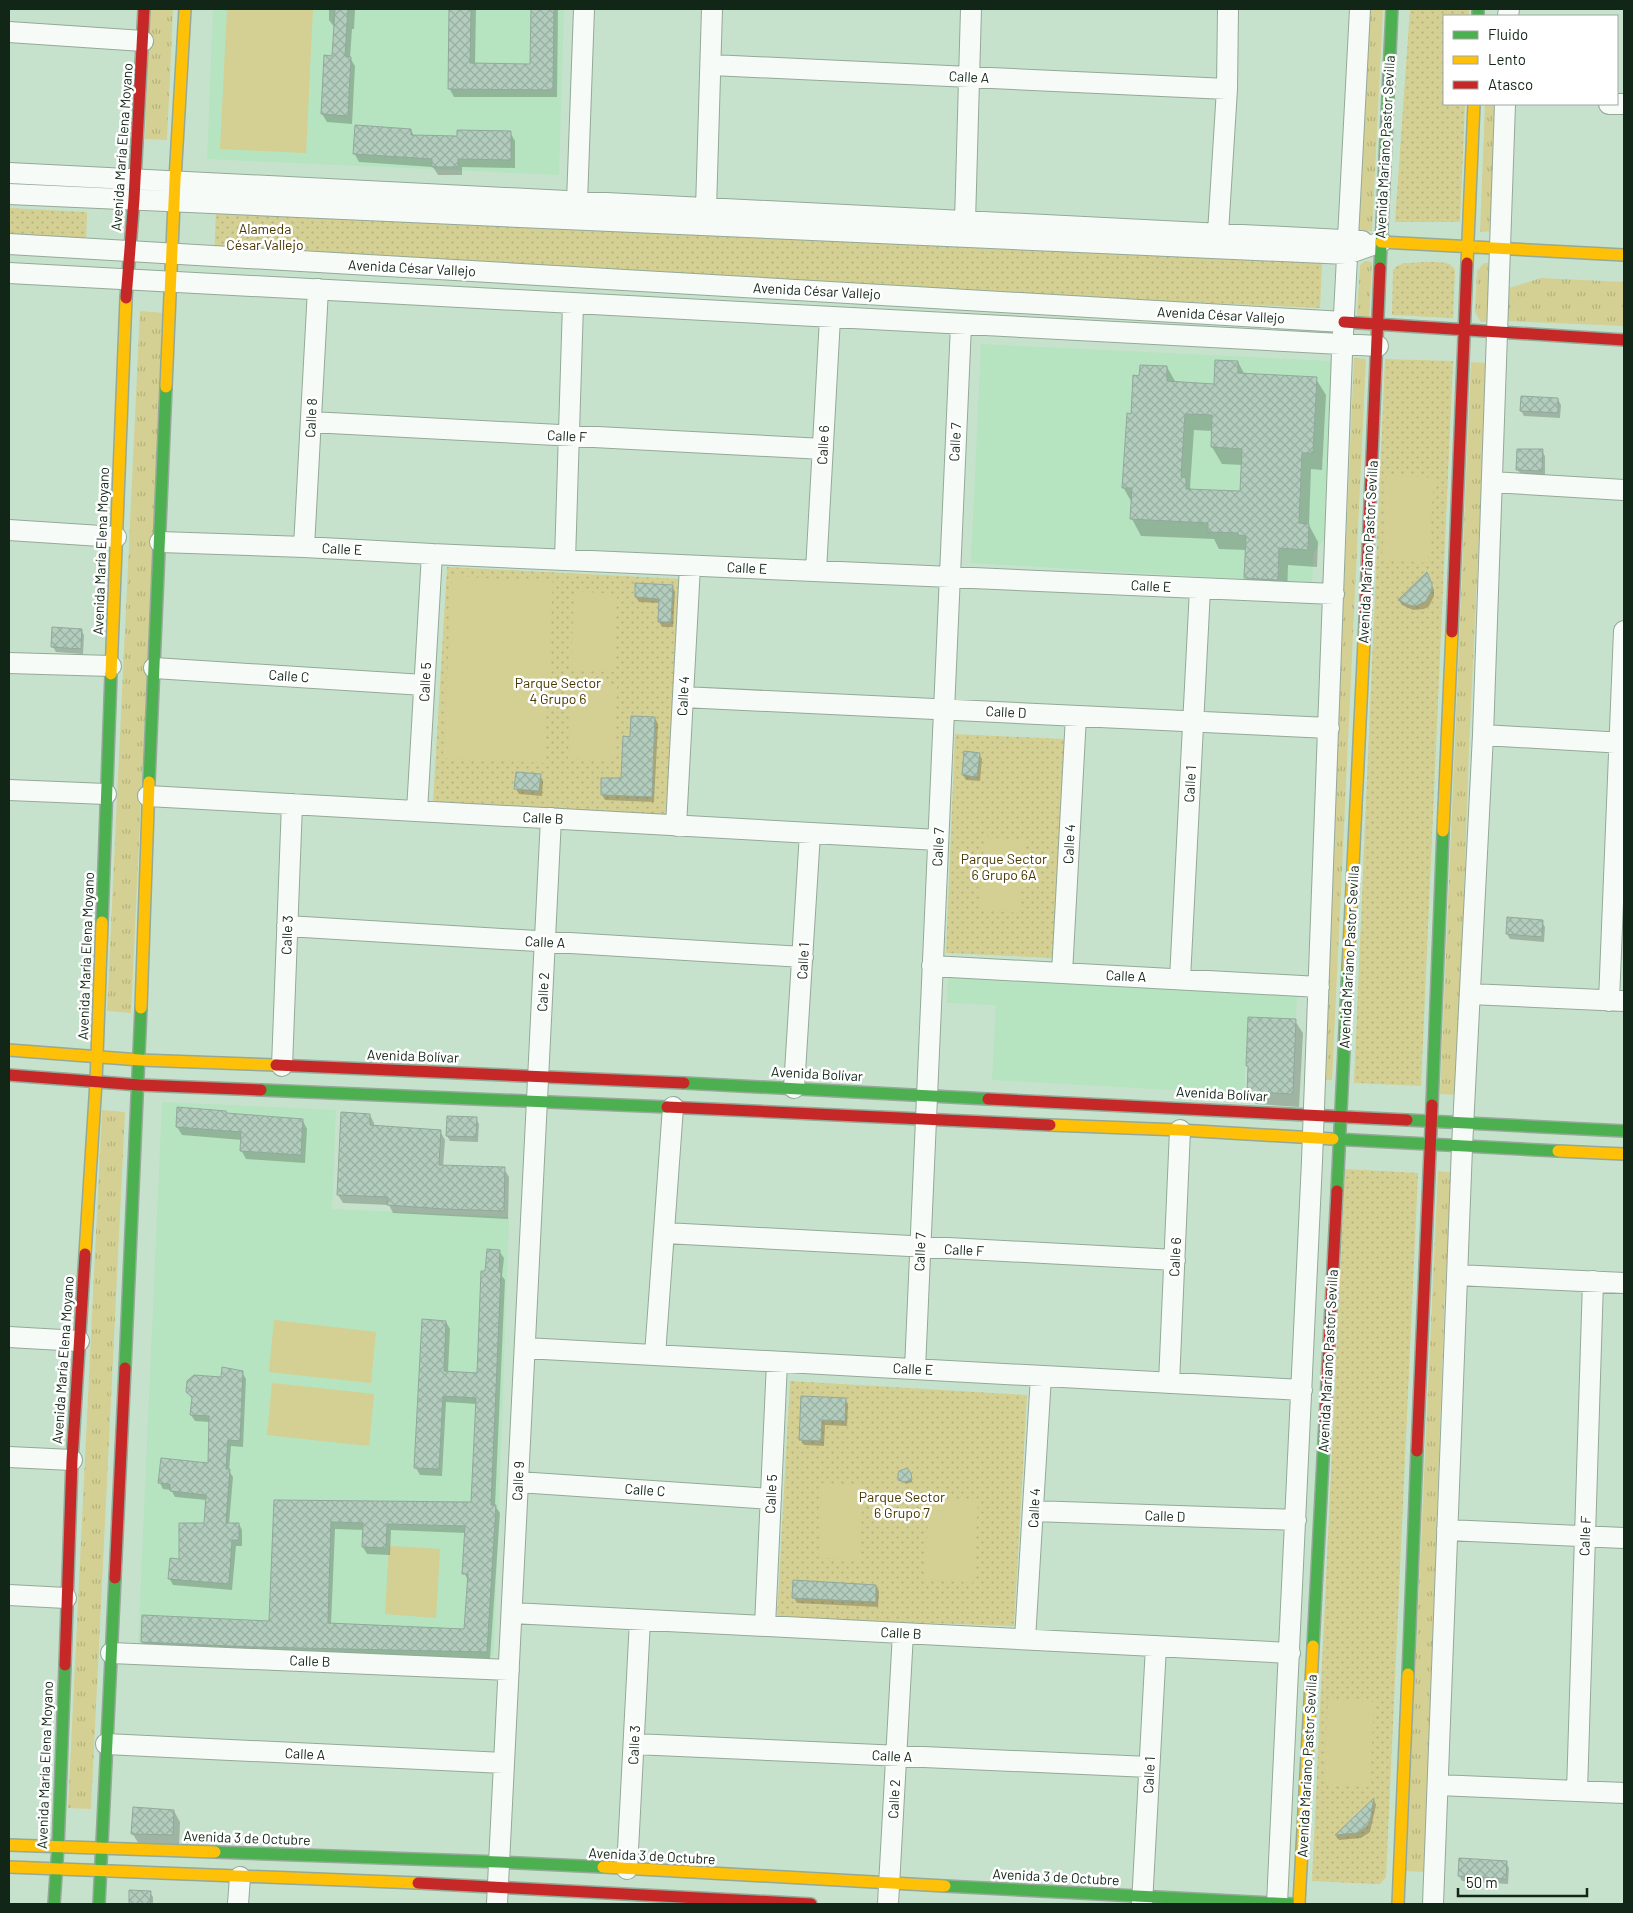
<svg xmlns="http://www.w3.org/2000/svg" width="1633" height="1913" font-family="Barlow,sans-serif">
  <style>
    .built { fill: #b6e3c0 }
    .grass { fill: url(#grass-tufts) }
    .park { fill: url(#park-dots) }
    .pitch { fill: #d4cf92 }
    .shadow { fill: #0003; fill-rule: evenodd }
    .building { fill: url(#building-cross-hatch); stroke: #91a99c; fill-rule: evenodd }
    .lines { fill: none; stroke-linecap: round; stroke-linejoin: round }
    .street-casing { stroke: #94a998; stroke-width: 22 }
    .fast-casing { stroke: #94a998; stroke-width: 14 }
    .slow-casing { stroke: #94a998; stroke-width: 14 }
    .jam-casing { stroke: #94a998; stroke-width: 14 }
    .street { stroke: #f7fbf7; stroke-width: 20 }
    .fast { stroke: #4caf50; stroke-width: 11 }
    .slow { stroke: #ffc107; stroke-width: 11 }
    .jam { stroke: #c62828; stroke-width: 11 }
    .labels { text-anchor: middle; stroke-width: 5; stroke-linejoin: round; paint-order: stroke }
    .street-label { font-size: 14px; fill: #122617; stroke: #fff }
    .park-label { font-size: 14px; fill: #473700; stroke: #fff }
  </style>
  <defs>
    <pattern id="grass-tufts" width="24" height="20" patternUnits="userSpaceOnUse" patternTransform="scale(1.25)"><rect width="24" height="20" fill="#d4cf92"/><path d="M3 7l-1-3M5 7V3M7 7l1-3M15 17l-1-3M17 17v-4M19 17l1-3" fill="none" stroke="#b5b27d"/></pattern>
    <pattern id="park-dots" width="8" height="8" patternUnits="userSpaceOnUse" patternTransform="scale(1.25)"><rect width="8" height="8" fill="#d4cf92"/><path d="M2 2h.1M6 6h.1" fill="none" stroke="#b5b27d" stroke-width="1.8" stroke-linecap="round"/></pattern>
    <pattern id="building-cross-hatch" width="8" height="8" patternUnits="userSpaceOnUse" patternTransform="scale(1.25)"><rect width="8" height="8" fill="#b2ccbd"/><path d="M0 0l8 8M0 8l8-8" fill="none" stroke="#98afa2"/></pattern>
  </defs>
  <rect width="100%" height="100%" fill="#c7e2cc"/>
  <path class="built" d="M213,9h351l-5,166 -352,-16z
    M981,344l351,17 -5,175 -13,16 -2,31 -341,-20z
    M948,977l349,19 -1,23 -48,-2 -4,77 -252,-14 4,-75 -49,-2z
    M162,1102l174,8 -4,99 177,8 -15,437 -5,4 -351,-10z"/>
  <path class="grass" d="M150,9h23l-6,131 -22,-1z
    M1369,9h14l-11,222 -13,-1z
    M1485,104h15l-5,127 -15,1z
    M1365,261l7,1 -3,59 -12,-6 3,-50z
    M1484,263h6l-3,59h-6l-6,-10 2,-41z
    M1541,278l83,4v44l-117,-5 2,-33z
    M140,311l24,2 -33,700 -24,-2z
    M1354,358l12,1 -34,721 -12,-1 12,-214z
    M1471,362l16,1 -18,385 -12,347 -17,-1z
    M102,1110l23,2 -34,697 -23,-1z
    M1438,1171l16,2 -9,116 -21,583 -18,-1z"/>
  <path class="park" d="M1410,9h59v7h-25v88h21l-5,118h-65z
    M9,208l78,4 -1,32 -77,-4z
    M216,212l1106,50 -2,46 -1106,-50z
    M1404,263c10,0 37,-3 45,1 2,1 5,4 6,6l-2,48 -61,-3 1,-45 4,-4z
    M1385,359l68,2 -32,725 -67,-3z
    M447,567l235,12 -12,239 -237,-15z
    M955,734l109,5 -10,219 -108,-5z
    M1345,1169l73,4 -32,704 -6,7h-6l-62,-3z
    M790,1381l237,14 -13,231 -237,-8z"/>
  <path class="pitch" d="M227,9h86l-7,144 -86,-4z
    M1387,475l47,3 -6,85 -46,-3z
    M452,576l101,6 -9,181 -101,-5z
    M574,591l43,3 -3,78 -43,-2z
    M570,684l47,2 -3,74 -46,-2z
    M985,837l41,4 -7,72 -41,-4z
    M274,1320l102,12 -5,51 -102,-11z
    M272,1383l102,11 -5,52 -102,-11z
    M822,1483l41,2 -3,74 -41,-1z
    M930,1499l48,3 -5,81 -49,-4z
    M389,1546l51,3 -4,69 -51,-4z
    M1328,1700l46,2 -4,85 -45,-2z"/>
  <path class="shadow" d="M329,9h26l-1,20h-2l-2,29 5,8 -3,58 -25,-2 -5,-8 3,-57h8l2,-29 -6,-8z
    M450,9h26l-1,56h57l1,-56h25l-1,88h-103l-5,-9z
    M411,130l3,6 45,1 51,-5 5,9v27l-53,-1v8h-24l-5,-8 -74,-5 -5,-9z
    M1238,362l7,13 71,4 10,16 -4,75 -11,-1 -2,56 9,17 -1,25 -29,-2 -1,31 -32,-2 -9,-17 1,-27 -28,-1 -5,-10 -73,-3 -9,-17v-16l-9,-16 9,-72 9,-38 26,-10 9,16 39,3zM1194,430l19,1 -1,16 10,17 21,1 -2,27 -49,-1 -2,-4z
    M1558,399l3,6 -1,13 -36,-2 -3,-5z
    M1542,451l3,5v20l-24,-1 -3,-5z
    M1429,579l5,11v6l-5,10 -5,3 -11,1 -11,-5 -3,-5z
    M672,586l3,6 -2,35h-11l-3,-6 1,-18 -21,-1 -3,-5z
    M81,630l3,5 -1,19 -27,-2 -3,-5z
    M655,718l3,6 -4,78 -49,-2 -3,-5v-16l20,1 9,-42z
    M979,754l3,5 -2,22 -14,-1 -3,-5z
    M540,775l3,6 -1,15 -23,-2 -3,-5z
    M1542,922l3,5 -1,15 -34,-3 -3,-5z
    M1295,1021l8,12 -4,74 -43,-3 -7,-12v-23l-2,-4z
    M226,1112l1,3 76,6 4,8 -2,34 -59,-4 -5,-9 1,-10 -60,-5 -5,-8z
    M370,1115l4,8v4l66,4 5,9 -2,27 61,2 5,8 -1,42 -115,-6 -4,-8 -46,-2 -5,-8z
    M476,1118l3,6 -1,18 -28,-1 -3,-5z
    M499,1251l5,7 -2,18 3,4 -10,226 5,7 -10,146 -344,-10 -4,-7 1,-25 128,5 4,-121 197,2 5,-99 -31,-2 -4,74 -22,-1 -4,-7 30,-146 4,7 -2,43 30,2 8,-102zM335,1529l29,1 -1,17 4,7 23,1 1,-25 75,3 -2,40 4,7 -3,50 -134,-5z
    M242,1372l4,7 -3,68 -12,-1 -2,25 4,6 -4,47h10l3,6v16h-6l-4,44 -59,-5 -4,-7 36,-54 2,-24 -32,-3 -4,-7 -8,-1 -3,-6 49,-19 1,-42 -15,-1 -4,-6 2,-15 -6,-9z
    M802,1397l43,2 3,5 -1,22 -22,-1 -1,21 -20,-1 -3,-5z
    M911,1476l1,6 -6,2 -6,-5z
    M876,1586l3,5 -1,16 -81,-4 -3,-5z
    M1374,1800l2,5 -6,27 -9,6 -22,2 -3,-4z
    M174,1811l6,11 -1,24 -40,-2 -7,-11z
    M1506,1863l3,5 -1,16 -46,-3 -3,-5z
    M130,1892h20l3,5v7h-23z"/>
  <path class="building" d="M335,9h13l-3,47 6,1 -3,59 -27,-2 3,-59 8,1z
    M449,9h22l-1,54 60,1 1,-55h23l-1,81 -105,-1z
    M355,125l56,4v6l46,1v-6l54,1v29l-53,-1v8h-26v-8l-79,-5z
    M1215,360l23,1v12l79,4 -4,76h-11l-3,70 10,1 -1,26 -29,-2 -1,32 -34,-2 2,-42 -8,-1v-2l-30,-1v-9l-78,-4 2,-31h-10l5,-75 4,1 2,-39 6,1 1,-11 27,1v15l47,3zM1185,414l27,1 -1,32 31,2 -2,42 -54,-2v-11l-5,-1z
    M1521,396l37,2v15l-38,-2z
    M1517,449h26l-1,22 -26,-1z
    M1427,572l5,12v6l-6,11 -10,5 -7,-1 -11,-5z
    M635,583l38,2 -2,37h-13l1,-23 -24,-2z
    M52,627l30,2 -1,20 -30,-2z
    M631,716l24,1 -3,80 -51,-2v-17h20l2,-42 7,1z
    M964,751l16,2 -3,24 -15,-2z
    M516,772l25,2 -2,17 -25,-2z
    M1507,917l36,3 -1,17 -36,-3z
    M1248,1017l48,2 -3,75 -46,-2 1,-26h-2z
    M177,1107l49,4v2l77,6 -2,36 -61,-4 1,-19 -65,-5z
    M341,1112l29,2v11l71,5 -2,35 66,2 -1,44 -60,-2 -57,-4 1,-8 -51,-2z
    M447,1116l30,1 -1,20 -30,-1z
    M487,1249l13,1 -1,22h2l-10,233h5l-9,147 -234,-5 -112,-5 1,-27 127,6 5,-121 197,2 5,-104 -33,-2 -4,73 -25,-1 8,-149 24,2 -2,50 33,2 4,-102h4zM331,1522l32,1 -1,24 24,1 1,-24 78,2 -3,48h6l-4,55 -136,-6z
    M222,1367l21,4 -3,70 -12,-1 -2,29h4l-4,54h13v17h-7l-3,44 -61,-5 2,-21 9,1v-36h25l2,-28 -36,-4v-7l-12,-1 3,-25 47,5 1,-47 -19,-1 2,-18 -6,-5 1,-11 7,-6 27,2z
    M801,1396l45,2 -1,23 -23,-1 -1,21 -22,-1z
    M907,1468l4,5 1,7 -8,2 -6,-2v-6l1,-3z
    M793,1580l83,5v17l-84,-4z
    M1374,1798l-4,23 -3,5 -9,7 -23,2z
    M133,1807l41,3 -1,25 -42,-1z
    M1459,1858l48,3 -1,18 -48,-3z
    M129,1890l22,1 -1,13h-21z"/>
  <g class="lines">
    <defs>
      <path id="street" d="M1508,16l1,-7
        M9,32l134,9
        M712,65l515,24
        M1609,104h15
        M9,173l1353,68
        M9,194l1338,60 34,-12
        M577,202l7,-193
        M706,209l6,-200
        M965,222l6,-213
        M1218,233l9,-144 1,-80
        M9,244l1335,78
        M9,273l1369,73
        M311,422l512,27
        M1492,482l132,8
        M9,530l107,7
        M160,542l144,5 128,7 902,40
        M304,547l14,-258
        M565,560l8,-256
        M816,571l14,-253
        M9,663l102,3
        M154,668l270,17
        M683,697l646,31
        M1483,735l141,8
        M9,790l97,4
        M148,796l790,44
        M417,811l15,-257
        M676,826l14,-260
        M287,926l516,31
        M932,966l387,21
        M1062,973l14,-257
        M1180,979l20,-390
        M1470,994l154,7
        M1609,1001l15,-370
        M282,1066l10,-262
        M794,1088l16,-255
        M665,1233l510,27
        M1457,1275l167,8
        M9,1337l70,4
        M525,1348l777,42
        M655,1355l18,-248
        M915,1369l46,-1044
        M1169,1383l11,-253
        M9,1457l63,3
        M518,1482l253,17
        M1033,1511l263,9
        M1447,1530l177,8
        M9,1595l57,3
        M512,1613l778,40
        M765,1626l12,-264
        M1025,1639l16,-263
        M111,1653l398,17
        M106,1744l398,19
        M634,1744l515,23
        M1438,1785l186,8
        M1577,1791l16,-510
        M627,1869l13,-249
        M238,1904l2,-27
        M497,1904l54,-1086
        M888,1904l15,-271
        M1142,1904l14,-258
        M1277,1904l35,-743 30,-808 18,-344
        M1433,1904l29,-757 21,-412 22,-631"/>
      <path id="fast" d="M1478,9v7
        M1380,268l12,-259
        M149,782l17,-395
        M102,922l9,-248
        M684,1083l304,16
        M261,1090l406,17
        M1432,1105l11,-274
        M1407,1120l217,11
        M1333,1139l225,12
        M1337,1191l11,-223
        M125,1368l16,-360
        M1313,1646l12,-224
        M1408,1674l9,-223
        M215,1852l284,10 104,5
        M945,1886l348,18
        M54,1904l4,-57 7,-182
        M99,1904l16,-326"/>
      <path id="slow" d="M1381,242l243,13
        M1467,263l7,-159
        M166,387l9,-207 10,-171
        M111,674l15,-376
        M1443,831l9,-199
        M1348,968l17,-347
        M141,1008l8,-226
        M9,1050l131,10 136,5
        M1050,1125l130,5 153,9
        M1558,1151l66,3
        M85,1254l11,-172 6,-160
        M9,1845l206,7
        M9,1867l409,16
        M603,1867l342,19
        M1299,1904l14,-258
        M1398,1904l10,-230"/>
      <path id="jam" d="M126,298l8,-99 10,-190
        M1344,322l280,18
        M1365,621l15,-353
        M1452,632l15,-369
        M276,1065l408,18
        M9,1075l130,10 122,5
        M988,1099l419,21
        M667,1107l383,18
        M1325,1422l12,-231
        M1417,1451l15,-346
        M115,1578l10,-210
        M65,1665l7,-205 13,-206
        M418,1883l393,21"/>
    </defs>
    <use href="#street" class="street-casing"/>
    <use href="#fast" class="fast-casing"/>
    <use href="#slow" class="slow-casing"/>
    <use href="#jam" class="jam-casing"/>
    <use href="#street" class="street"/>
    <use href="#fast" class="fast"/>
    <use href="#slow" class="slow"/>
    <use href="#jam" class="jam"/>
  </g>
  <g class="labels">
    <g class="street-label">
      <text transform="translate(969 77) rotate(3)" y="5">Calle A</text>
      <text transform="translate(122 147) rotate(-86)" y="5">Avenida María Elena Moyano</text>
      <text transform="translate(1385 147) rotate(-87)" y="5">Avenida Mariano Pastor Sevilla</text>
      <text transform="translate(412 268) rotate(3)" y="5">Avenida César Vallejo</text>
      <text transform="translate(817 291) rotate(3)" y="5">Avenida César Vallejo</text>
      <text transform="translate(1221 315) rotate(3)" y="5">Avenida César Vallejo</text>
      <text transform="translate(311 418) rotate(-87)" y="5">Calle 8</text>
      <text transform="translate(567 436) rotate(3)" y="5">Calle F</text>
      <text transform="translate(955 442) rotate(-87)" y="5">Calle 7</text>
      <text transform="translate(823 445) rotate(-87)" y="5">Calle 6</text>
      <text transform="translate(342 549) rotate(3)" y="5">Calle E</text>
      <text transform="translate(101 551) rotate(-88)" y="5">Avenida María Elena Moyano</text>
      <text transform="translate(1368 552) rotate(-87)" y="5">Avenida Mariano Pastor Sevilla</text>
      <text transform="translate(747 568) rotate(3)" y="5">Calle E</text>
      <text transform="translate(1151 586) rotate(3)" y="5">Calle E</text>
      <text transform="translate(289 676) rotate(4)" y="5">Calle C</text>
      <text transform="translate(425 682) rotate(-87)" y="5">Calle 5</text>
      <text transform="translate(683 696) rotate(-87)" y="5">Calle 4</text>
      <text transform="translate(1006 712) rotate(3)" y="5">Calle D</text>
      <text transform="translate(1190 784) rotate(-87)" y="5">Calle 1</text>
      <text transform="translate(543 818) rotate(3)" y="5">Calle B</text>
      <text transform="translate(1069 844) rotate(-87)" y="5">Calle 4</text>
      <text transform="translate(938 847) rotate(-87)" y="5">Calle 7</text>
      <text transform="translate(287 935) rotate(-88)" y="5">Calle 3</text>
      <text transform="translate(545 942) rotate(3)" y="5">Calle A</text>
      <text transform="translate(86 956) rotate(-88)" y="5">Avenida María Elena Moyano</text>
      <text transform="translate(1349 957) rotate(-87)" y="5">Avenida Mariano Pastor Sevilla</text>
      <text transform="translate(803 961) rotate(-87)" y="5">Calle 1</text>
      <text transform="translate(1126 976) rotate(3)" y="5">Calle A</text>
      <text transform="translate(543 992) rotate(-87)" y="5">Calle 2</text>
      <text transform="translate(413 1056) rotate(2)" y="5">Avenida Bolívar</text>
      <text transform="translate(817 1074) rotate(3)" y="5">Avenida Bolívar</text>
      <text transform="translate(1222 1094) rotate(3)" y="5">Avenida Bolívar</text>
      <text transform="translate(964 1250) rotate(3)" y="5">Calle F</text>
      <text transform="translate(920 1252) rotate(-88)" y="5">Calle 7</text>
      <text transform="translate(1175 1257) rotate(-87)" y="5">Calle 6</text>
      <text transform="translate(63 1360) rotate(-86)" y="5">Avenida María Elena Moyano</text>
      <text transform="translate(1328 1361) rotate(-87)" y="5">Avenida Mariano Pastor Sevilla</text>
      <text transform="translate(913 1369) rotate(3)" y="5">Calle E</text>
      <text transform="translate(518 1481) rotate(-87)" y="5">Calle 9</text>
      <text transform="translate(645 1490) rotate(4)" y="5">Calle C</text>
      <text transform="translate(771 1494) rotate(-87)" y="5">Calle 5</text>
      <text transform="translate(1034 1508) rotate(-87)" y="5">Calle 4</text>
      <text transform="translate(1165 1516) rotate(2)" y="5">Calle D</text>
      <text transform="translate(1585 1536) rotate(-88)" y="5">Calle F</text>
      <text transform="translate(901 1633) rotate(3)" y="5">Calle B</text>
      <text transform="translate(310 1661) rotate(2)" y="5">Calle B</text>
      <text transform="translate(634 1745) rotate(-87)" y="5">Calle 3</text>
      <text transform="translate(305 1754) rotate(3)" y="5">Calle A</text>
      <text transform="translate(892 1756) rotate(3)" y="5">Calle A</text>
      <text transform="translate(45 1765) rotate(-88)" y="5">Avenida María Elena Moyano</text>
      <text transform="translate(1307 1766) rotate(-87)" y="5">Avenida Mariano Pastor Sevilla</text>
      <text transform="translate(1149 1775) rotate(-87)" y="5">Calle 1</text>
      <text transform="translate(894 1799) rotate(-87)" y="5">Calle 2</text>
      <text transform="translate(247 1838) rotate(2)" y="5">Avenida 3 de Octubre</text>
      <text transform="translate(652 1856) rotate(3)" y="5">Avenida 3 de Octubre</text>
      <text transform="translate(1056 1877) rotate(3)" y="5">Avenida 3 de Octubre</text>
    </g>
    <g class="park-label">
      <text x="265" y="234">Alameda<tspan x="265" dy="16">César Vallejo</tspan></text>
      <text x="558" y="688">Parque Sector<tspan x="558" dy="16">4 Grupo 6</tspan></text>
      <text x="1004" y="864">Parque Sector<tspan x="1004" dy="16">6 Grupo 6A</tspan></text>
      <text x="902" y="1502">Parque Sector<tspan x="902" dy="16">6 Grupo 7</tspan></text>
    </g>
  </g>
  <rect width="1633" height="1913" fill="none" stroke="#122617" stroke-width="20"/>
  <rect x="1443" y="15" width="175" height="90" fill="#ffffff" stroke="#a0a8a2"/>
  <rect x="1453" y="31" width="25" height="8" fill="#4caf50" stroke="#a0a8a2"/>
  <text x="1488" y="40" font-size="15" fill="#122617">Fluido</text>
  <rect x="1453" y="56" width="25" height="8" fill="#ffc107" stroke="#a0a8a2"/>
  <text x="1488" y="65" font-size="15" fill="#122617">Lento</text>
  <rect x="1453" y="81" width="25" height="8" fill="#c62828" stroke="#a0a8a2"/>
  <text x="1488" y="90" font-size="15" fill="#122617">Atasco</text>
  <path d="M1458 1888v8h129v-8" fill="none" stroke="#122617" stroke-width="2.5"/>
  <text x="1466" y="1888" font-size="15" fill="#122617" stroke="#ffffff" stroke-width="4" paint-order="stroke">50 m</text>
</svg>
